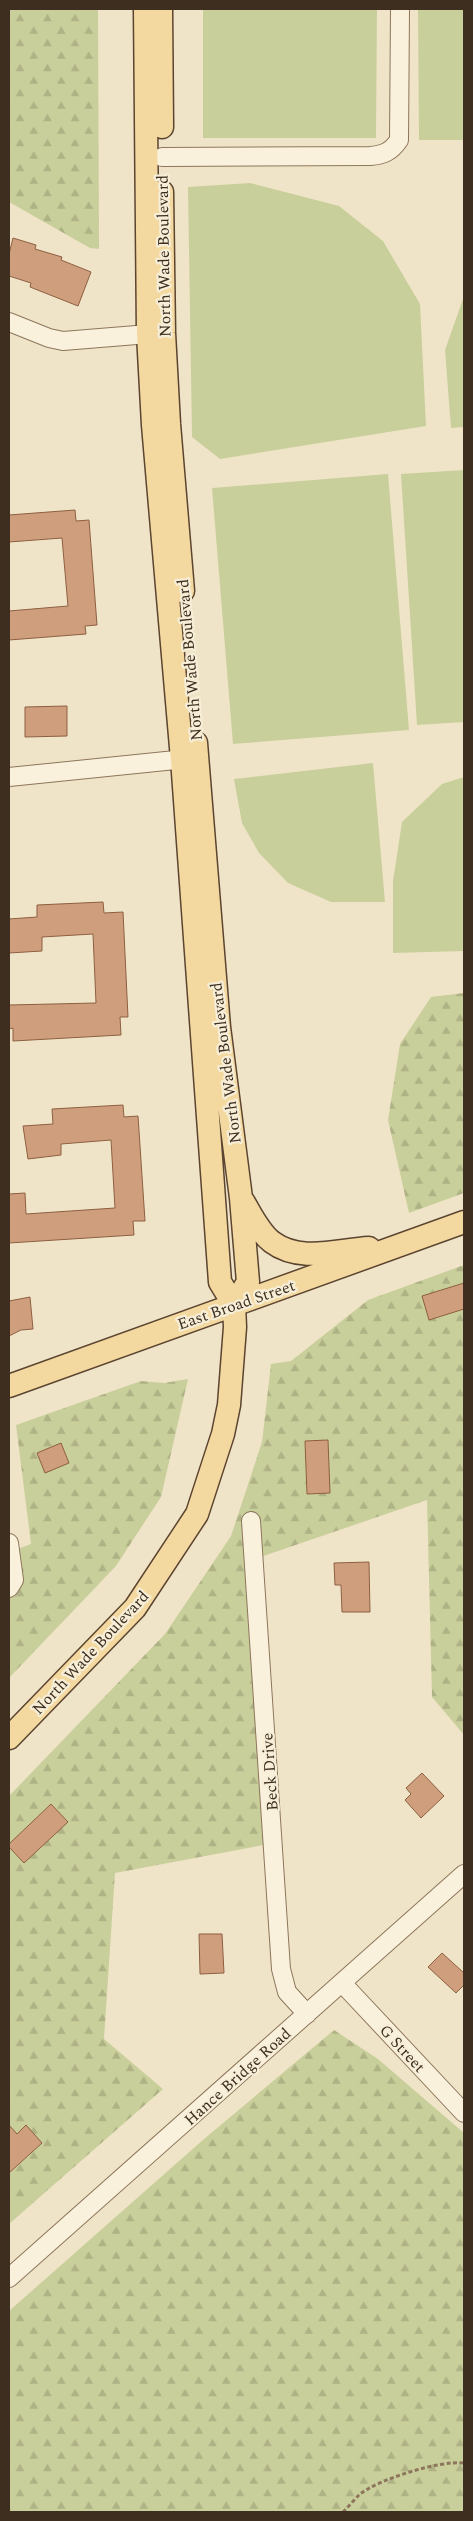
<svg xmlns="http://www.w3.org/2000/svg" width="473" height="2521" font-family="Spectral,serif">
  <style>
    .forest { fill: url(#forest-firs) }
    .pitch { fill: #c9cf9b }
    .building { fill: #cf9f7d; stroke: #8d5f41 }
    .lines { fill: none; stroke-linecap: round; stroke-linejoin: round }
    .minor-casing { stroke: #8d765c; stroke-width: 20 }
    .major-casing { stroke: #5b4430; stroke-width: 25 }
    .path { stroke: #8d765c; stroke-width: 3; stroke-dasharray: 4 2.5; stroke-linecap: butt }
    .minor { stroke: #faf1dc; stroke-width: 18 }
    .major { stroke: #f3d9a0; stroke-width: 22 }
    .labels { text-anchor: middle; stroke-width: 4.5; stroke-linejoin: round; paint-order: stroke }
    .street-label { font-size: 16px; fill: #3d2e20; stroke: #f7eed8 }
  </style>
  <defs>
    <pattern id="forest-firs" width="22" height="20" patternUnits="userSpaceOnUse" patternTransform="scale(1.25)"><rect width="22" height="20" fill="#c9cf9b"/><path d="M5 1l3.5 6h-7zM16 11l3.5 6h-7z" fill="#aeb285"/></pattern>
  </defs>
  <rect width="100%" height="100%" fill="#f0e4c8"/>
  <path class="forest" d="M9,9h89l1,240 -9,-1 -81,-46z
    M464,993v200l-55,20 -21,-93 12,-76 31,-47z
    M464,1265v470l-32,-38 -5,-197 -175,60 22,283 -159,30 -11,166 59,50 -154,135v-428l156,-162 66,-98 31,-94 9,-78 20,-3 77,-61z
    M188,1379l-27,118 -45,69 -107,112v-126l22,-8 -15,-119 125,-44 23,2z
    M334,2030l44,29 86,74v379h-455v-201l195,-172z"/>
  <path class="pitch" d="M203,9h174l-1,129h-173z
    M418,9h46v131h-45z
    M250,183l89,23 44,35 37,63 6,122 -206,33 -28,-22 -4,-250z
    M464,296v131l-13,1 -6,-78z
    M464,470v252l-47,3 -16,-251z
    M388,474l21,256 -176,14 -21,-256z
    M373,763l12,139h-54l-43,-19 -29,-30 -17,-30 -8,-44z
    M464,777v174l-71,2v-72l9,-59 40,-38z"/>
  <path class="building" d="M13,238l23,7 -1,4 27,8 -1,3 30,12 -13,34 -48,-19 1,-4 -22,-7v-22z
    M75,510l1,11 13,-1 8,105 -12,1 1,8 -77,6v-29l59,-5 -6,-68 -53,4v-27z
    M67,706v30l-42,1v-30z
    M103,902l1,11 19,-1 5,105h-8l1,18 -108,6v-13l-4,1v-24l87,-2 -3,-69 -51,3v14l-33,2v-34l28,-2v-12z
    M123,1105l1,12 14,-1 7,105h-12l1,14 -125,8v-49l16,-1 1,21 89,-6 -4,-68 -50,4v11l-33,4 -5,-33 30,-2 -1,-15z
    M464,1283v26l-35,11 -7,-24z
    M30,1297l3,32 -12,1 -12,6v-35z
    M328,1440l2,53 -23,1 -2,-53z
    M61,1443l8,20 -24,10 -8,-20z
    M369,1562l1,50h-28l-1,-27h-6l-1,-22z
    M422,1773l22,23 -23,22 -16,-18 6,-6 -5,-6z
    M51,1804l17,18 -44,41 -15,-16v-3z
    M199,1934h23l2,39 -24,1z
    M442,1953l22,20v12l-8,8 -28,-26z
    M9,2125l8,9 9,-9 16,18 -33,30z"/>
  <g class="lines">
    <defs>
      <path id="minor" d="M162,157l208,-1c13,-1 21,-4 29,-16l1,-131
        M9,322l40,16 14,3 98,-8
        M9,777l186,-19
        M251,1521l30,448 6,23 20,22
        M9,1543l5,37 -5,8
        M342,1983l122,130
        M9,2278l455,-404"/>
      <path id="major" d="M161,9l1,118
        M162,192l2,141 5,91 14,167
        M196,743l23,284 22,171 7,84 -14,23
        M243,1201c8,13 16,31 29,41 28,21 65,8 97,6
        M9,1386l455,-164
        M9,1738l126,-130 62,-94 26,-80 6,-29 6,-78 -1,-22 -14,-23 -38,-523 -29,-334 -5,-91 -3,-325"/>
    </defs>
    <use href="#minor" class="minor-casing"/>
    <use href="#major" class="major-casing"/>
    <path class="path" d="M343,2512c5,-5 11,-12 16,-17 19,-16 82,-35 105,-32"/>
    <use href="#minor" class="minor"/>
    <use href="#major" class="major"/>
  </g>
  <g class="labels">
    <g class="street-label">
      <text transform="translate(163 256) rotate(-91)" y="6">North Wade Boulevard</text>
      <text transform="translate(189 660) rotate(-95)" y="6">North Wade Boulevard</text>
      <text transform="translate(225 1063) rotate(-97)" y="6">North Wade Boulevard</text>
      <text transform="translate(236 1304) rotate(-19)" y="6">East Broad Street</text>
      <text transform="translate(90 1652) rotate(-47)" y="6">North Wade Boulevard</text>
      <text transform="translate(269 1772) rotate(-94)" y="6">Beck Drive</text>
      <text transform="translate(403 2048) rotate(47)" y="6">G Street</text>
      <text transform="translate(237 2076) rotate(-42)" y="6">Hance Bridge Road</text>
    </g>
  </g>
  <rect width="473" height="2521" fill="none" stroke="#3d2e20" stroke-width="20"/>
</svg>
